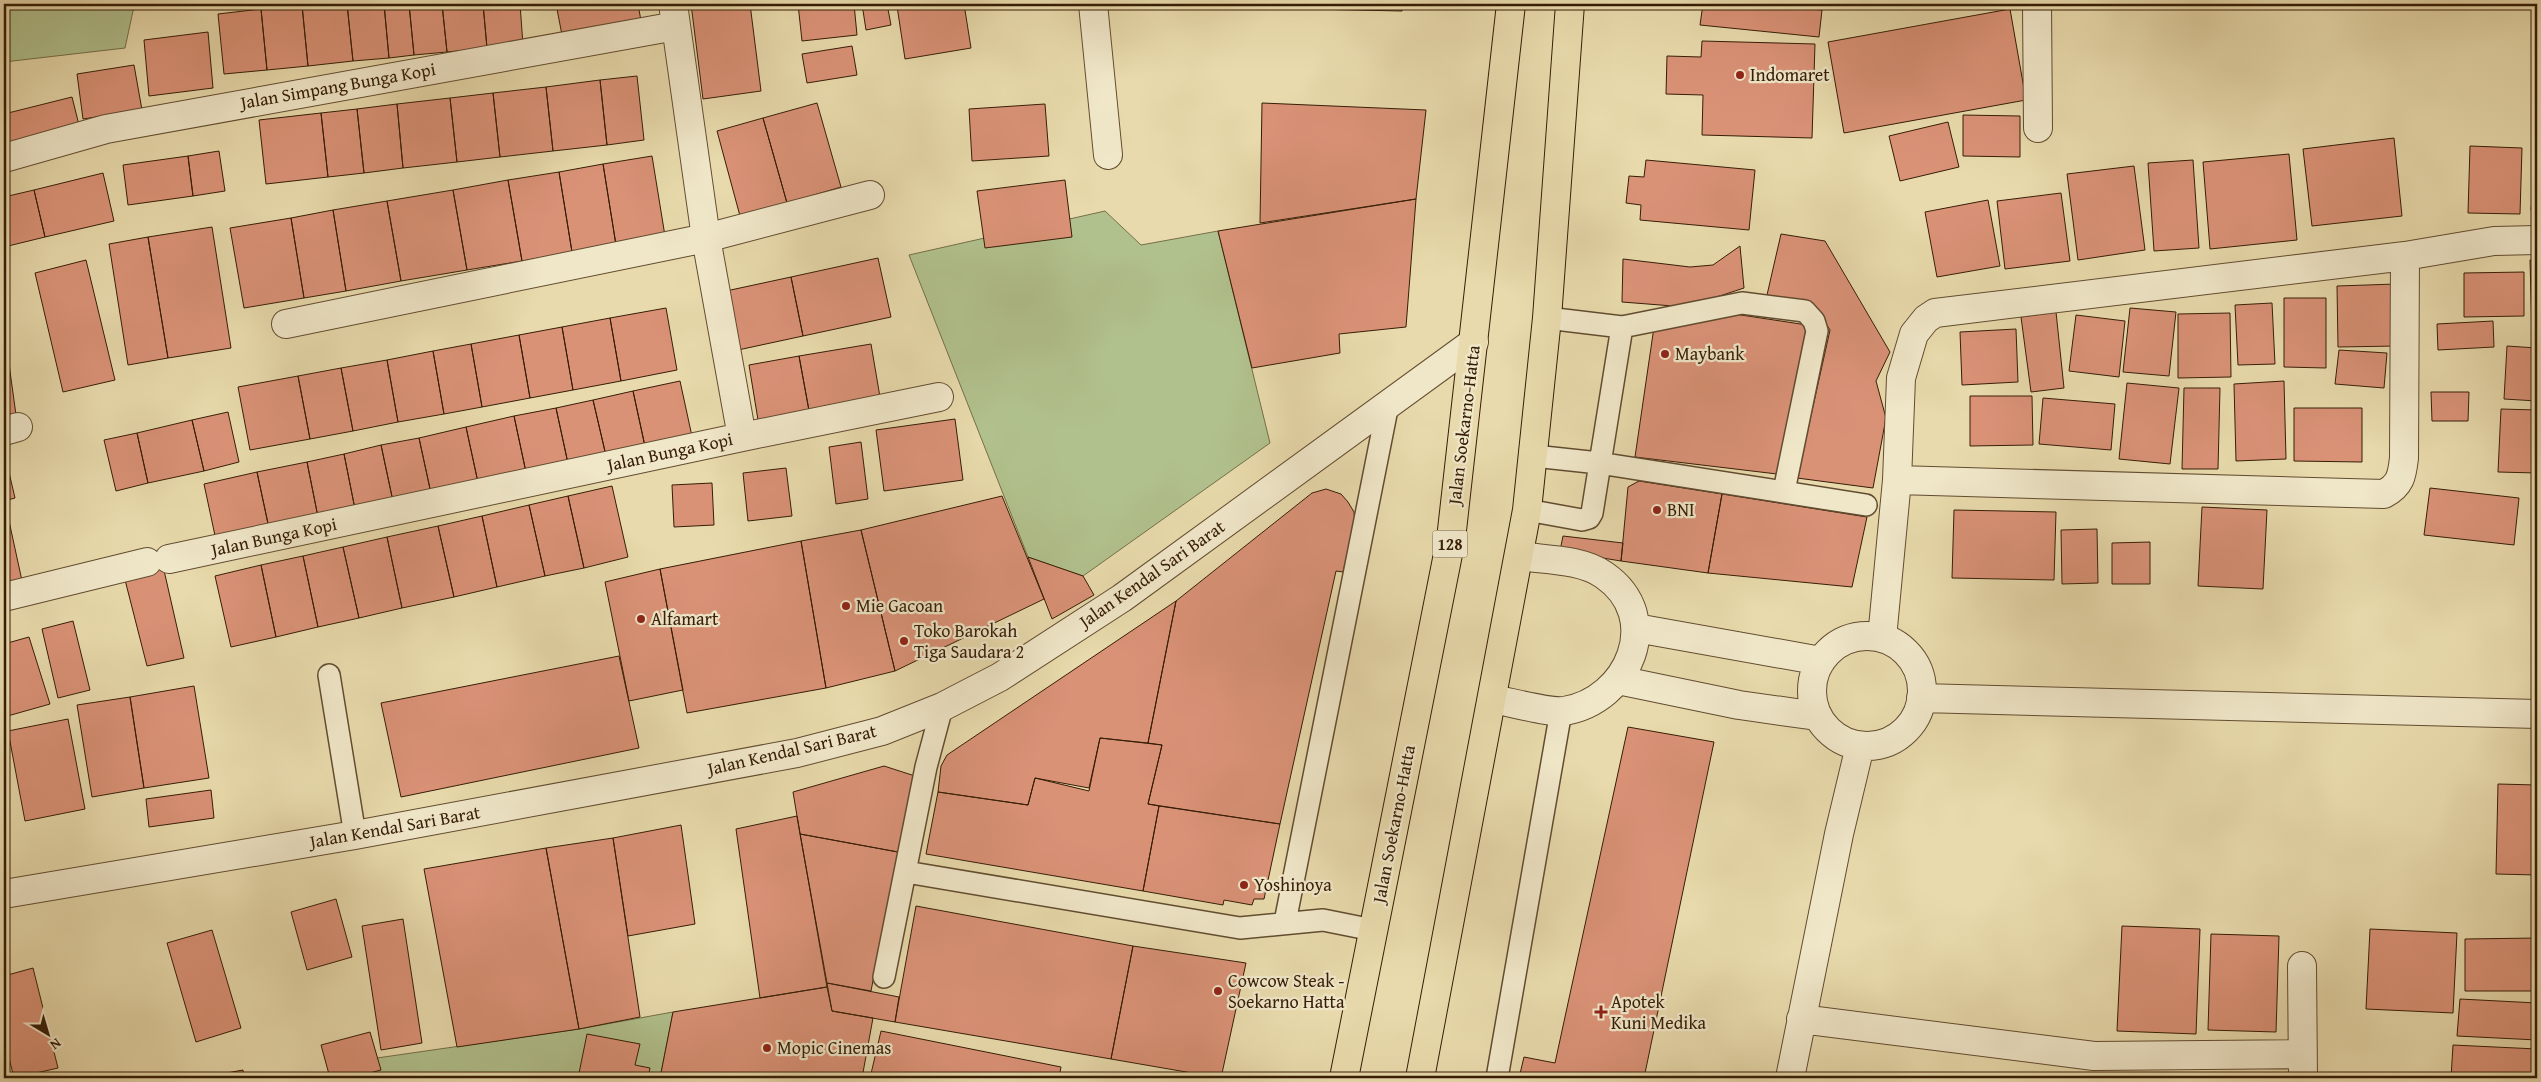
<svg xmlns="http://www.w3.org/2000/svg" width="2541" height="1082" font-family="'Gentium Book Plus',serif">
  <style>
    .green { fill: #b1c18d; stroke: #746f4a }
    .building { fill: #da9277; stroke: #361d06 }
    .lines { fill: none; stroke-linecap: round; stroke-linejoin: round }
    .lane-casing { stroke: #624c30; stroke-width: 24 }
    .street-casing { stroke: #624c30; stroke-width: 30 }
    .primary-casing { stroke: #361d06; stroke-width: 30 }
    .lane { stroke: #f0e7c9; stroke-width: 21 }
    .street { stroke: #f0e7c9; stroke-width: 28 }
    .primary { stroke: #e8daac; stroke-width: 28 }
    .poi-dot { fill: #8f2418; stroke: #f0e7c9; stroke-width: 2 }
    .labels { text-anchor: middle; stroke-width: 4.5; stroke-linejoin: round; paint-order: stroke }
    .shield { fill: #f0e7c9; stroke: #6e5a40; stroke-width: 1 }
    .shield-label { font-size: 16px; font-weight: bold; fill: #361d06 }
    .poi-label { font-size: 18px; fill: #361d06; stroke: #f0e7c9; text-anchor: start }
    .street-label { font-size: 18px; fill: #361d06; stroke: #f0e7c9 }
  </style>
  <rect width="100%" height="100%" fill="#e8daac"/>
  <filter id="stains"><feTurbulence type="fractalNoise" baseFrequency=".004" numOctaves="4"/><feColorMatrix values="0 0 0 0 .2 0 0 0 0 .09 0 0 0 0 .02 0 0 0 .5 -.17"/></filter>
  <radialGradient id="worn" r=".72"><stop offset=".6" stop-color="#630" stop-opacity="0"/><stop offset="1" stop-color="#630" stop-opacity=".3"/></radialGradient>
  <path class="green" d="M4,4h135l-6,7 -8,37 -121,14z
    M1105,211l36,34 77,-14 52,212 -187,133 -55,-19 -119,-302z
    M673,1012l-13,66h-300l3,-18 216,-31z"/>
  <path class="building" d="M316,4h31l6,57 -45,5 -6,-61z
    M347,4h37l5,54 -36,3z
    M384,4h25l5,51 -25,3z
    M409,4h33l5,48 -33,3z
    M442,4h41l4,44 -40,4z
    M483,4h37l3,41 -36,3z
    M556,4h82l3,17 -79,14z
    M691,4h59l11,87 -58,8z
    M798,4h56l3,31 -55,6z
    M862,4h25l4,21 -25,5z
    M913,4h51l7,44 -66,11 -8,-53z
    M1121,4h141l-1,4h-140z
    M1262,4h140v7l-141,-3z
    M1703,4h56l63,6 -3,27 -119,-12z
    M302,5l6,61 -41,4 -6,-61z
    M261,9l6,61 -43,4 -6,-60z
    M2010,9l16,91 -182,33 -16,-91z
    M208,32l5,56 -64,8 -5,-56z
    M1702,41l113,3 -3,94 -110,-3 1,-40 -37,-1 1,-38 34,1z
    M852,46l5,29 -50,8 -5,-29z
    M134,65l8,45 -59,9 -6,-45z
    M637,76l7,64 -37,5 -7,-65z
    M600,80l7,65 -54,6 -7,-64z
    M546,87l7,64 -53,6 -7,-64z
    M493,93l7,64 -43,5 -7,-64z
    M72,97l9,36 -77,20v-39z
    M450,98l7,64 -54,6 -6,-64z
    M817,103l24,84 -54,16 -24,-85z
    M1262,103l164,7 -10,89 -156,24z
    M397,104l6,64 -39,5 -7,-64z
    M1045,104l4,52 -77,5 -3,-52z
    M357,109l7,64 -36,4 -7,-64z
    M321,113l7,64 -62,7 -7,-64z
    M1963,115l57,1v41l-57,-1z
    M763,118l24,85 -47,13 -23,-85z
    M1948,122l11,45 -59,14 -11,-45z
    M2394,138l8,78 -90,10 -9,-77z
    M2537,142v68h-6z
    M2470,146l52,2 -2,66 -52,-1z
    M219,151l6,40 -32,5 -5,-40z
    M2289,154l8,86 -87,9 -7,-87z
    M188,156l5,40 -65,9 -5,-40z
    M652,156l13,80 -49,9 -13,-81z
    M1646,160l109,10 -6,60 -109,-10 1,-15 -15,-2 3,-27 15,1z
    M2193,160l6,88 -45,3 -6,-88z
    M603,164l13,81 -44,7 -13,-80z
    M2134,166l11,84 -67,10 -11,-86z
    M559,172l13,80 -50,9 -14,-81z
    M103,173l11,48 -69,16 -11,-47z
    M508,180l14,81 -55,9 -14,-80z
    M1065,180l7,57 -87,11 -8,-57z
    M34,190l11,47 -41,10v-50z
    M453,190l14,80 -66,11 -14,-80z
    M2061,193l9,68 -65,8 -8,-68z
    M1416,199l-10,128 -67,7 1,19 -88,15 -34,-137z
    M1988,200l12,66 -63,11 -12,-65z
    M387,201l14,80 -55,10 -13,-81z
    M333,210l13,81 -42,7 -13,-80z
    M291,218l13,80 -60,10 -14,-80z
    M212,227l19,121 -63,10 -20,-121z
    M1781,234l44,7 65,111 -14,29 10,37 -13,70 -76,-10 33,-148 -18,-27 -45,-8z
    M148,237l20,121 -40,7 -19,-121z
    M1740,246l4,42 -58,19 -64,-5 1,-43 67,8 23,-2z
    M878,258l13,59 -88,19 -12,-59z
    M86,260l29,120 -52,12 -28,-119z
    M2530,260h7v73h-5z
    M2524,272v44l-60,1v-44z
    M791,277l12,59 -65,14 -12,-59z
    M2396,284l1,62 -59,1 -1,-61z
    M2284,298h42v70l-42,-1z
    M2272,303l3,61 -37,1 -3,-60z
    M666,308l11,62 -56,11 -11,-63z
    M2130,308l46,4 -7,64 -46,-4z
    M2056,312l8,76 -33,4 -10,-75z
    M1728,313l79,12 -30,149 -142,-17 19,-130z
    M2230,313l1,64 -53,1v-64z
    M2076,315l49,6 -6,56 -50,-6z
    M610,318l11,63 -48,9 -11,-63z
    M2493,321l1,26 -56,3 -1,-26z
    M562,327l11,63 -43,8 -11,-63z
    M4,328l13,94 -13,2z
    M2016,329l2,53 -56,3 -2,-53z
    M519,335l11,63 -48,9 -11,-63z
    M471,344l11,63 -38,7 -11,-63z
    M871,344l10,59 -71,13 -11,-60z
    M2507,346l30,2v53l-33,-2z
    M2339,350l48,3 -3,35 -49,-4z
    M433,351l11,63 -46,8 -11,-62z
    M799,356l11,60 -51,10 -10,-61z
    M387,360l11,62 -45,9 -12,-63z
    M341,368l12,63 -43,8 -12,-63z
    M298,376l12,63 -60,11 -12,-63z
    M680,381l13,60 -47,10 -13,-60z
    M2284,381l2,78 -50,2 -2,-77z
    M2127,383l52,5 -9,76 -51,-5z
    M2184,388h36l-2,81h-36z
    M633,391l13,60 -39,9 -14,-60z
    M2431,392h38l-1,29h-36z
    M1970,396h62l1,49 -63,1z
    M2043,398l72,6 -4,46 -72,-6z
    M593,400l14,60 -38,8 -13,-60z
    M556,408l13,60 -42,9 -13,-61z
    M2294,408h68v54l-68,-1z
    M2501,409l36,1v63l-39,-1z
    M228,412l11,50 -35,9 -12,-51z
    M514,416l13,61 -48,10 -13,-60z
    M955,419l8,61 -79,11 -8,-61z
    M192,420l12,51 -56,12 -11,-50z
    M466,427l13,60 -47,11 -13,-60z
    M137,433l11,50 -32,8 -12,-51z
    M419,438l13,60 -38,8 -13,-61z
    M861,442l7,57 -32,5 -7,-57z
    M381,445l13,61 -38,8 -12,-60z
    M4,451l11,47 -11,3z
    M344,454l12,60 -37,8 -12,-60z
    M307,462l12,60 -49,11 -13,-61z
    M786,468l6,48 -44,5 -5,-48z
    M257,472l13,61 -53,12 -13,-61z
    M1639,481l83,13 -14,79 -87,-12 7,-74z
    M712,483l2,42 -40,2 -2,-42z
    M612,486l16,71 -44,11 -16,-72z
    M2430,488l89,10 -5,47 -90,-10z
    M1326,489l15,5 7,8 6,10 1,11 -12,49 -7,-1 -56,253 -132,-20 14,-59 -14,-2 28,-142 136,-108z
    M1722,494l145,23 -15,70 -144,-14z
    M568,496l16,72 -39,8 -16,-71z
    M1002,496l42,103 -149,72 -34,-141z
    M529,505l16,71 -48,11 -15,-71z
    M2202,507l65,3 -4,79 -65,-3z
    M1954,510l102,2 -2,68 -102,-2z
    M482,516l15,71 -43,10 -16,-71z
    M9,521l15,69 -20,5v-73z
    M438,526l16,71 -52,11 -15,-71z
    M2097,529l1,54 -36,1 -1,-54z
    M861,530l34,141 -69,17 -25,-147z
    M1563,536l60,7 -2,18 -61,-10z
    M387,537l15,71 -43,10 -16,-71z
    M801,541l25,147 -139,25 -27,-144z
    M2150,542v42h-38v-41z
    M343,547l16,71 -41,9 -15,-71z
    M303,556l15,71 -42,10 -15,-72z
    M1028,557l55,19 11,19 -42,24z
    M261,565l15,72 -45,10 -16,-71z
    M163,566l21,92 -37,8 -23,-90z
    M660,569l23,121 -54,11 -24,-119z
    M1176,601l-28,142 -48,-5 -11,50 -54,-10 -7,27 -90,-13 3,-26 6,-11z
    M73,621l17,69 -32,8 -16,-69z
    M29,637l21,67 -46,13v-73z
    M619,656l20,92 -238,49 -20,-94z
    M194,686l15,92 -65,10 -14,-91z
    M130,697l14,91 -52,9 -15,-92z
    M68,719l17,90 -60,12 -17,-90z
    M1628,727l86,15 -70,336h-125l5,-21 31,6z
    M1100,738l62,7 -14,59 11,2 -16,85 -217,-37 12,-62 90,13 7,-27 54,13z
    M884,766l31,10 -17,76 -98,-18 -7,-42z
    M2498,784l39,1v90l-41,-1z
    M211,790l3,28 -65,9 -3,-28z
    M1159,806l121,18 -16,75h-10l-2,6 -28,-5 -1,5 -80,-14z
    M797,816l30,171 -67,11 -24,-169z
    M681,825l14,99 -67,12 -15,-98z
    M800,834l98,18 -27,139 -44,-8z
    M613,838l27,179 -61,12 -33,-181z
    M546,848l33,181 -122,18 -33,-178z
    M336,899l16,58 -45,13 -16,-58z
    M916,906l217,40 -22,113 -216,-37z
    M403,919l19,124 -41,7 -19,-124z
    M2122,926l78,3 -4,105 -79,-3z
    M2370,929l87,4 -4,80 -87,-4z
    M212,930l29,98 -45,14 -29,-99z
    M2211,934l68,2 -3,96 -68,-2z
    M2537,938v53h-72v-52z
    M1133,946l113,17 -25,115 -110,-19z
    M33,968l25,100 -44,10 -10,-40v-62z
    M827,983l72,14 -4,25 -63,-11z
    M827,987l5,24 41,7 -11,60h-202l13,-66z
    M2460,999l77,4v37l-80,-4z
    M881,1031l180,36 -2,11h-189z
    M370,1032l11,38 -30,8h-21l-9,-33z
    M587,1034l53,10 -5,21 15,3 -2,10h-70z
    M2453,1045l84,4v29h-86z
    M243,1070l1,8h-33l-1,-2z"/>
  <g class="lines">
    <defs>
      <path id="lane" d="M1547,318l75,9 120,-24 63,8 9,10 3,10 -33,160
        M1534,456l65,7 267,42
        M1527,510l55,10 7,-2 3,-5 30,-186
        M329,675l26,160
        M906,872l334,56 83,-8 50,10
        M1285,922l103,-518
        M884,977l42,-210 16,-60
        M1497,1078l64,-367"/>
      <path id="street" d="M673,4l33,234 36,199
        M1093,4l15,151
        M2037,4l1,124
        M4,158l102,-29 570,-103
        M286,324l420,-86 164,-43
        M4,431l14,-4
        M1897,480l487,14c17,-9 18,-19 20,-36l1,-202
        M169,559l573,-122 197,-40
        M4,597l143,-35
        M1636,628l185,33
        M1812 691a55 55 0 1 1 110 0a55 55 0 1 1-110 0Z
        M1882,638l15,-158 4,-102 13,-44 12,-15 9,-6 470,-57 89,-15 43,-1
        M1618,680l121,25 78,11
        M1921,698l616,16
        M1493,699c17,3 56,14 71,12 65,-10 101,-94 40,-136 -23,-16 -58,-15 -85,-19
        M4,894l351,-59 442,-82 85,-22 60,-24 58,-30 122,-79 352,-256
        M2302,966l1,112
        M1801,1019l293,37 208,-2
        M1790,1078l49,-244 21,-88"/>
      <path id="primary" d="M1344,1078l107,-539 60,-535
        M1420,1078l107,-568 20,-192 23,-314"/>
    </defs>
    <use href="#lane" class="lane-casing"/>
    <use href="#street" class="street-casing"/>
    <use href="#primary" class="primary-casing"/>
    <use href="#lane" class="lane"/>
    <use href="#street" class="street"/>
    <use href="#primary" class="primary"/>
  </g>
  <g class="poi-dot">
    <circle cx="1740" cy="75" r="5"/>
    <circle cx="1665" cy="354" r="5"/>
    <circle cx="1657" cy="510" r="5"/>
    <circle cx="846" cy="606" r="5"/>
    <circle cx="641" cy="619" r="5"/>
    <circle cx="904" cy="641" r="5"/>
    <circle cx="1244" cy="885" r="5"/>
    <circle cx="1218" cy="991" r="5"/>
    <path d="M1598.5 1004.5h5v5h5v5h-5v5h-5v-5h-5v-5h5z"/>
    <circle cx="767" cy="1048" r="5"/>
  </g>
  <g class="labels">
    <rect class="shield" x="1432.5" y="530.5" width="35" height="27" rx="4"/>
    <g class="shield-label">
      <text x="1450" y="550">128</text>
    </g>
    <g class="poi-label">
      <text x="1750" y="81">Indomaret</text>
      <text x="1675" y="360">Maybank</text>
      <text x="1667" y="516">BNI</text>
      <text x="856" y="612">Mie Gacoan</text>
      <text x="651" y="625">Alfamart</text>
      <text x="914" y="637">Toko Barokah<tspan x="914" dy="21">Tiga Saudara 2</tspan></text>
      <text x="1254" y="891">Yoshinoya</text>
      <text x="1228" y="987">Cowcow Steak -<tspan x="1228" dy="21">Soekarno Hatta</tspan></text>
      <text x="1611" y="1008">Apotek<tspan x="1611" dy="21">Kuni Medika</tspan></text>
      <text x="777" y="1054">Mopic Cinemas</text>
    </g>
    <g class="street-label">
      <text transform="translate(338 86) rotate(-10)" y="6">Jalan Simpang Bunga Kopi</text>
      <text transform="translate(1464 425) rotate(-83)" y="6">Jalan Soekarno-Hatta</text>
      <text transform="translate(670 452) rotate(-12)" y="6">Jalan Bunga Kopi</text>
      <text transform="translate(274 537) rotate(-12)" y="6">Jalan Bunga Kopi</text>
      <text transform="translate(1152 574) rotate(-35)" y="6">Jalan Kendal Sari Barat</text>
      <text transform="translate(792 750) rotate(-13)" y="6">Jalan Kendal Sari Barat</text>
      <text transform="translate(1394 824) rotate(-79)" y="6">Jalan Soekarno-Hatta</text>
      <text transform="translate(395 827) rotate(-10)" y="6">Jalan Kendal Sari Barat</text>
    </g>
  </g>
  <rect width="2541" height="1082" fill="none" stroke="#e8daac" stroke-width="20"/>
  <rect x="5" y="5" width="2531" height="1072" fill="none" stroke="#361d06" stroke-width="2.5"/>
  <rect x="10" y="10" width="2521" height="1062" fill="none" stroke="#361d06"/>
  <g transform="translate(48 1034) rotate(142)" stroke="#f0e7c9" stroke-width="4" paint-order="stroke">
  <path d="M0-4L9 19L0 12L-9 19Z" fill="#361d06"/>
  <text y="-8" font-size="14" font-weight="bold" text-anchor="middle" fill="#361d06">N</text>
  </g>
  <rect width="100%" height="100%" filter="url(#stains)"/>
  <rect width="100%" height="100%" fill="url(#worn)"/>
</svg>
